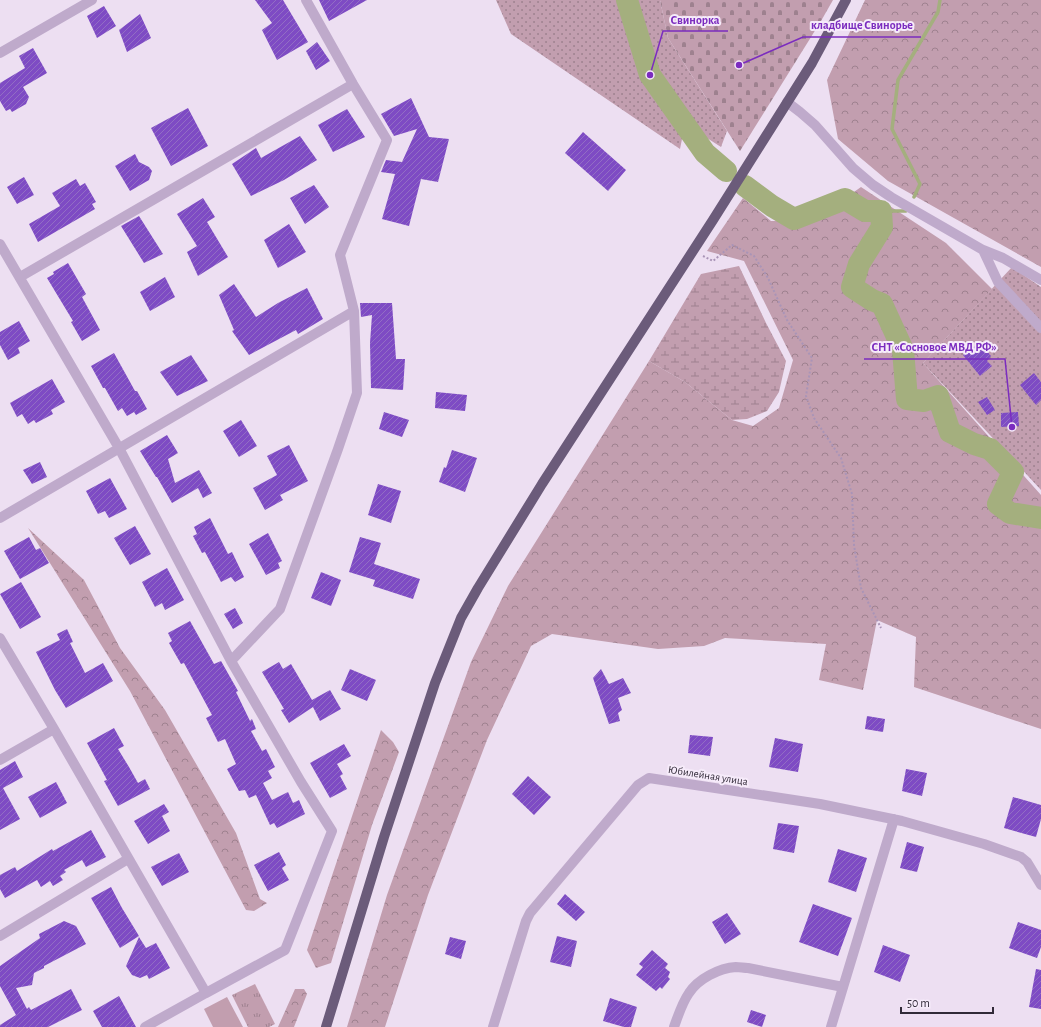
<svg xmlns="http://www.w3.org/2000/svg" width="1041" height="1027" font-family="'Alegreya Sans',sans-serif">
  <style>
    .grass { fill: url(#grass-dots) }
    .forest { fill: url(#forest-crowns) }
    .wetland { fill: url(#wetland-marsh) }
    .cemetery { fill: url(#cemetery-stones) }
    .park { fill: url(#park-tufts) }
    .pitch { fill: #c29eaf }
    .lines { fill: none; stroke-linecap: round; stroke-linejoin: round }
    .stream { stroke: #a4af7e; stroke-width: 3.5 }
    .river { stroke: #a4af7e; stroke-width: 22 }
    .building { fill: url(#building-hatch) }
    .path { stroke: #a994b7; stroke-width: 2; stroke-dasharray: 2 2; stroke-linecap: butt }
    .minor { stroke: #bfaacb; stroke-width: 10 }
    .major { stroke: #6b5b7a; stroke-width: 10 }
    .labels { text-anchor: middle; stroke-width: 4; stroke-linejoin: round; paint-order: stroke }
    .street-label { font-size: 11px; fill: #312a38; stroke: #f6ebfa }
    .leader { fill: none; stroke: #7b2cbf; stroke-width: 1.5 }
    .callout-dot { fill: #7b2cbf; stroke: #f6ebfa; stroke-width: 1.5 }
    .callout-label { font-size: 12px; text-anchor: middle; font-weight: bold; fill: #7b2cbf; stroke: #f6ebfa; stroke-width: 4; stroke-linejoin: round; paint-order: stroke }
  </style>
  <defs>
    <pattern id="grass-dots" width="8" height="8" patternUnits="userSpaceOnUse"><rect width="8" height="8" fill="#c29eaf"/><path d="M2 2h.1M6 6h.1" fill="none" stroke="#9e818f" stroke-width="1.8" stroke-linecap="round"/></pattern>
    <pattern id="forest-crowns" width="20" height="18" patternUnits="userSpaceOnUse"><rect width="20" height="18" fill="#c29eaf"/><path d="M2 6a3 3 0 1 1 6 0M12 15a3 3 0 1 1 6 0" fill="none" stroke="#9e818f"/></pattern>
    <pattern id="wetland-marsh" width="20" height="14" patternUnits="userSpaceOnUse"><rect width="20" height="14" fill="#c29eaf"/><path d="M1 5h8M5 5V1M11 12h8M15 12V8" fill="none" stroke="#9e818f"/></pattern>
    <pattern id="cemetery-stones" width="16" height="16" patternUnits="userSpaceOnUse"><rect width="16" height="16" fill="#c29eaf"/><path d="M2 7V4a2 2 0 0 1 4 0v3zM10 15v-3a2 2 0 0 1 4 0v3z" fill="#9e818f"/></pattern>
    <pattern id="park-tufts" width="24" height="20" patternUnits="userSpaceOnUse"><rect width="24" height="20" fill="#c29eaf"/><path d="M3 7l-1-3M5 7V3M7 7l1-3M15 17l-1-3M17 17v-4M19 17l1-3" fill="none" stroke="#9e818f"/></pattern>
    <pattern id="building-hatch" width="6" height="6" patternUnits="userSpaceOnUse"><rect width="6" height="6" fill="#7e4bc4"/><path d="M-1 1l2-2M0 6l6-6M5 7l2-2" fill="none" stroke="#926ec4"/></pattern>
  </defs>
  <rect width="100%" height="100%" fill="#eddff2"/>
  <path class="grass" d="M496,0h164l8,38 59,93 -6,16 -36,-23 -5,25 -169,-115z
    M1012,267l29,20v203l-118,-127z"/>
  <path class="forest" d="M865,0h176v267l-96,-54 -57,-32 -50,-42 -11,-59z
    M861,187l85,56 46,46 -69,74 118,132v234l-127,-42 2,-50 -39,-17 -14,70 -44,-10 7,-36 -101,-6 -21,8 -46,3 -106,-15 -21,12 -44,94 -59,155 -43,132h-38l40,-132 84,-233 37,-76 141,-225 36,21 47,38 21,6 26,-18 14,-48 -49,-99 -37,-10 36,-53 28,23h42z
    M28,528l56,52 36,68 45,62 71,123 24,66 7,4 -13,8 -8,-1 -116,-219z
    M381,730l12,12 6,10 -27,73 -41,138 -15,5 -9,-18z
    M295,989h9l3,5 -13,33h-16z"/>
  <path class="wetland" d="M739,266l27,57 20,38 -7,31 -12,19 -20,8 -15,1 -47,-38 -36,-21 52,-87z"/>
  <path class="cemetery" d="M660,0h173l-12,21 -81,130 -72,-113z"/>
  <path class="park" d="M255,984l20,40 -6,3h-21l-16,-32z"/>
  <path class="pitch" d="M227,997l16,30h-30l-9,-18z"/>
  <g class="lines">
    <path class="stream" d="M914,197l6,-13 -28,-55 6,-49 40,-68 2,-12
      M881,211h25"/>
    <path class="river" d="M627,0l23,75 55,78 21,18
      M745,186l27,20 22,13 51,-20 20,12h16l1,16 -23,37 -7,23 20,13 10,4 21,46 4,49 17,2 14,-5 12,36 24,12 16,5 23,23 -15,32 12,9 31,5"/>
  </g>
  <path class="building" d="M255,0h28l25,42 -31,18 -15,-30 10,-7z
    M319,0h48l-38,21z
    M104,6l12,20 -19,12 -10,-22z
    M140,14l11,24 -24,14 -8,-22z
    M317,42l13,19 -14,9 -10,-19z
    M33,48l14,25 -24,14 6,10 -3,7 -14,8 -2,-3 -4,2 -6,-10v-18l25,-15 -6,-12z
    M411,98l18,39 20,2 -11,43 -17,-3 -12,47 -27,-7 13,-45 -14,-2 5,-12 16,2 15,-33 -23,7 -13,-22z
    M188,108l20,38 -37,20 -20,-38z
    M347,109l18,28 -32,15 -15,-27z
    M583,132l43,38 -18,21 -43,-38z
    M300,136l17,24 -33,20 -33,16 -19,-32 24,-16 5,10z
    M135,154l4,8 10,5 3,4 -3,9 -19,11 -15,-25z
    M24,177l10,18 -17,9 -10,-17z
    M76,179l4,7 5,-3 11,19 -4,2 3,5 -57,33 -9,-18 31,-18 -8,-13z
    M314,185l15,22 -24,17 -15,-26z
    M203,198l12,19 -8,5 21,35 -30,19 -11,-24 10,-6 -20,-32z
    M139,216l24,38 -19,9 -23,-37z
    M289,224l17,28 -28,16 -14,-28z
    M68,263l18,31 -4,3 18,33 -18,11 -11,-19 2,-1 -26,-43 7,-4 -1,-2z
    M165,277l10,20 -25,14 -10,-19z
    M234,284l22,33 22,-14 29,-15 16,31 -25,15 -2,-4 -47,25 -17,-24 2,-1 -15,-35z
    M360,303h32l4,56h9l-2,31 -32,-2 -1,-45 2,-28 -11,2z
    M19,321l11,20 -12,7 2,5 -12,7 -8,-15v-13z
    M980,342l11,14 -4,5 5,5 -12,10 -17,-21z
    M114,353l21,38h2l10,18 -11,6 -2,-3 -7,4 -5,-8 -4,3 -13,-23h-2l-12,-22z
    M191,355l17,26 -31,15 -17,-24z
    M1034,373l7,9v18l-5,5 -16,-20z
    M52,379l13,23 -14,8 2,4 -17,9 -2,-3 -6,4 -6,-10 -5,3 -7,-14z
    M436,392l31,3 -2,16 -30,-3z
    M987,397l8,13 -8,5 -9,-13z
    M384,412l25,8 -7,17 -23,-8z
    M1018,412l1,14 -18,1v-14z
    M241,420l16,26 -18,11 -16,-26z
    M167,435l11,18 -10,6 7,24 24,-13 13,23 -9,5 -5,-10 -26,15 -15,-26h-1l-16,-26z
    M289,445l19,36 -28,14 3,5 -18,10 -12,-22 24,-13 -10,-19z
    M452,450l25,8 -12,34 -26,-10 5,-15 2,1z
    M40,462l7,15 -15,7 -9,-14z
    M110,478l17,31 -18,9 -4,-7 -7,3 -12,-23z
    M378,484l23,7 -10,32 -23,-8z
    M210,518l18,36 4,-2 12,25 -9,5 -4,-5 -10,5 -16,-30 -3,1 -9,-17 4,-2 -3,-7z
    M135,526l16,28 -21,11 -16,-27z
    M268,533l14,28 -4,2 2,5 -14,7 -17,-31z
    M29,537l7,13 4,-2 9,15 -29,16 -16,-28z
    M360,537l21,6 -7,21 46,15 -7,20 -40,-13 2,-6 -26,-8z
    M167,568l17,32 -19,10 -3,-7 -7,4 -13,-25z
    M321,572l20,8 -10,26 -20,-8z
    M21,582l20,35 -21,12 -20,-35z
    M235,608l8,15 -10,6 -9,-15z
    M190,621l24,43 7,-3 17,30 -2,1 14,29 2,-2 4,10 -5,2 11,20 4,-2 9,18 -7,4 4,7 -9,5 9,17 16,-8 5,11 6,-3 6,14 -28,14 -3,-5 -4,2 -14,-30 -7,3 -4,-8 -6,1 -12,-22 9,-5 -11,-25 -7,3 -12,-24 6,-3 -28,-52 -3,1 -12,-21 3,-2 -4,-8z
    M67,629l6,13 -3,1 15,30 18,-10 10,18 -47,27 -11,-18 -19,-38 24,-12 -3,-6z
    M279,662l4,7 8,-5 21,36 18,-10 11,19 -21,12 -7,-14 -24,16 -8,-13 3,-1 -22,-37z
    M350,669l26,11 -9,21 -26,-11z
    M601,669l8,15 14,-6 8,15 -13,5 4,12 -4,3 2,8 -11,3 -16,-46z
    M867,716l18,3 -2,13 -18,-3z
    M114,728l10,18 -6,3 11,18 9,16 7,-4 5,10 -32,17 -14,-25 3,-1 -20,-37z
    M690,735l23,2 -3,19 -22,-3z
    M775,738l28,6 -5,28 -29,-5z
    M344,744l7,12 -14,8 6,10 -3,2 7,13 -17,9 -20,-35z
    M15,761l8,16 -20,11 17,31 -20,11v-60z
    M906,769l21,4 -5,23 -20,-5z
    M528,776l23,21 -17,18 -22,-21z
    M56,782l11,21 -27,15 -12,-21z
    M1013,797l28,8v14l-5,18 -32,-9z
    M164,804l5,8 -7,4 8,15 -22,13 -14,-23z
    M778,823l21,3 -5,27 -21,-4z
    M91,830l15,27 -20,10 -4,-7 -18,10 2,2 -6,4 3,4 -10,6 -3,-5 -9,6 -4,-7 -32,18 -5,-9v-14l15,-8 2,4 35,-22 1,2z
    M907,842l17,5 -7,25 -17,-4z
    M838,849l29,9 -11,34 -28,-10z
    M279,852l7,13 -4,3 7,12 -21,11 -14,-26z
    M179,853l10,19 -27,14 -11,-19z
    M111,887l11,21 17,28 -19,12 -29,-50z
    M565,894l20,18 -9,9 -19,-17z
    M813,904l39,14 -14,38 -39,-14z
    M727,913l14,21 -16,10 -13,-22z
    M64,921l12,5 10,18 -42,22v2l-10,5 -2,12 -16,3 11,21 2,-2 2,3 40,-21 11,21 -34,17h-48v-2l16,-10 -16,-29v-20l40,-28 -1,-4z
    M1018,922l23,8v17l-4,11 -28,-10z
    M557,936l20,5 -6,26 -21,-5z
    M139,937l7,11 10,-5 14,25 -21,11 -2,-4 -7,3 -8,-3 -6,-9z
    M450,937l16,4 -5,18 -16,-5z
    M883,945l27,10 -10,27 -26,-10z
    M652,950l16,14 -3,4 5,4 -2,5 2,2 -8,10 -2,-2 -4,4 -20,-16 7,-8 -4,-3z
    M1036,969l5,1v39l-12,-2z
    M119,996l17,31h-34l-9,-16z
    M610,998l27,9 -6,20h-7l-21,-6z
    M751,1010l15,5 -4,12 -15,-5z"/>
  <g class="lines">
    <path class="path" d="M703,256l10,5 19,-16 22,11 14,22 19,42 25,38 -6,38 8,22 27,40 11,36 2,51 7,43 20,40"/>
    <path class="minor" d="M0,53l92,-53
      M787,102l13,10 15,13 38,43 20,17 18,12 92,53 20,8 38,22
      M0,244l119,204 112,213 70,121 31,49 -47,119 -79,43
      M983,250l15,32 43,46
      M20,277l333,-193
      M0,518l354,-207
      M0,638l54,91 152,264 -61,34
      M231,661l49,-52 58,-160 19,-56 -3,-82 -14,-56 47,-115 -34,-56 -47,-84
      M0,760l54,-31
      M0,936l128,-77
      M493,1027l33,-106 4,-8 108,-128 11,-7 171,26 82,17 82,23 37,13 6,5 14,23
      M674,1027c4,-11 8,-24 15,-34 9,-14 30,-25 47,-26 4,0 8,1 12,1l95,19
      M831,1027l63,-208"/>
    <path class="major" d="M326,1027l58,-190 51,-154 26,-65 17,-30 64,-104 171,-264 99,-157 34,-63"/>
  </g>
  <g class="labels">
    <g class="street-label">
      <text transform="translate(708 775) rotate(9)" y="4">Юбилейная улица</text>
    </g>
  </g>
  <path class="leader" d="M650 75L663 31H728M739 65L803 37H921M1012 427L1005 359H864"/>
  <g class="callout-dot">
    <circle cx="650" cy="75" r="4"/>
    <circle cx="739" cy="65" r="4"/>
    <circle cx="1012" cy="427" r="4"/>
  </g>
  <g class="callout-label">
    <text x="695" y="24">Свинорка</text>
    <text x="862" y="29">кладбище Свинорье</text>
    <text x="934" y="351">СНТ «Сосновое МВД РФ»</text>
  </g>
  <path d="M901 1007v6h92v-6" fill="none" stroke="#312a38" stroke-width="2"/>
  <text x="907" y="1007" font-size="12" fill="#312a38" stroke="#f6ebfa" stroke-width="3" paint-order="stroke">50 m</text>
</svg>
